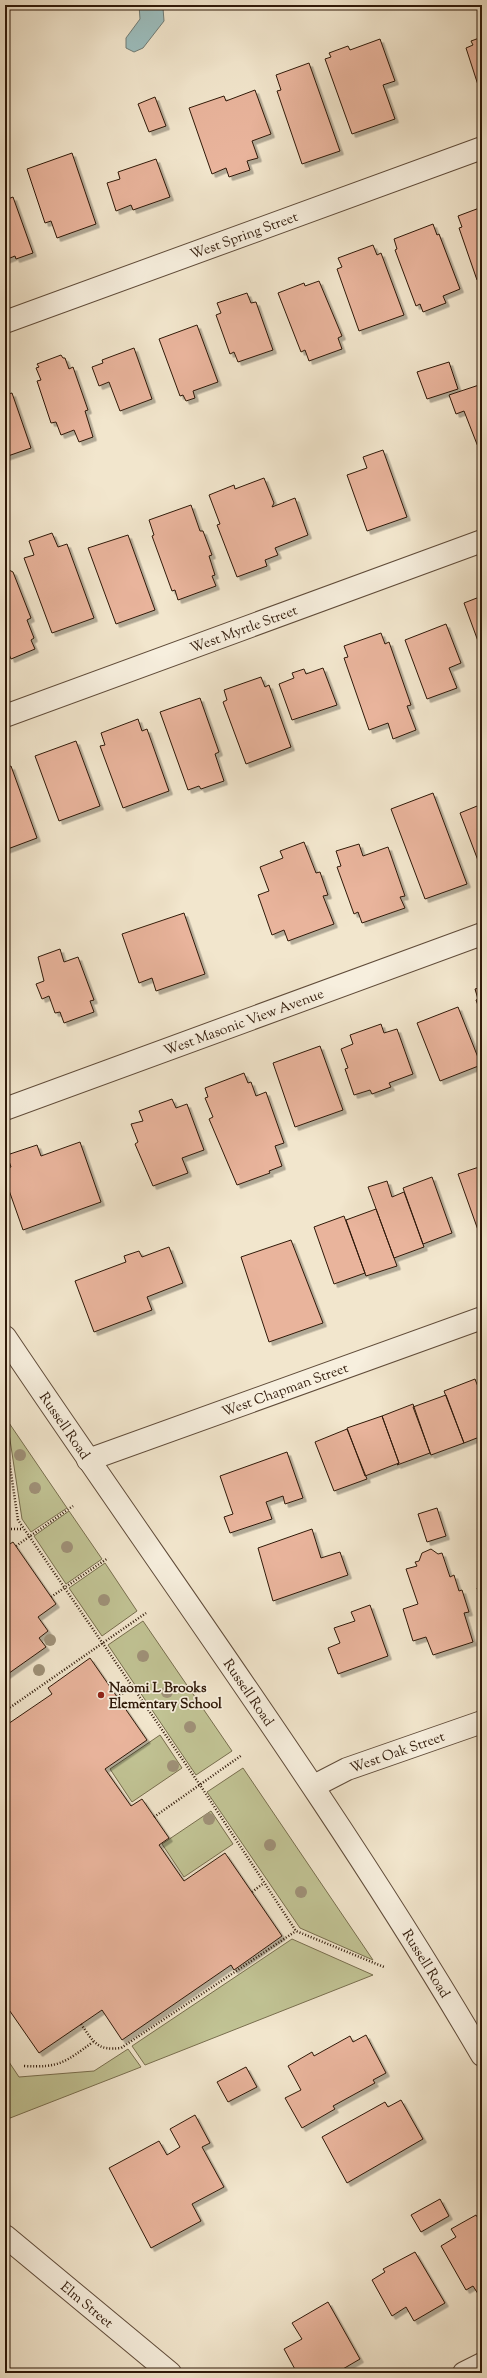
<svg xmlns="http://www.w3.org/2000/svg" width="487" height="2378" font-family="'Sorts Mill Goudy',serif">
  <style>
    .green { fill: #c1c394; stroke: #786e4e }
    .water { fill: #9cbebe; stroke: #707c76 }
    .building { fill: #e9b49c; stroke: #2f1909; filter: url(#shadow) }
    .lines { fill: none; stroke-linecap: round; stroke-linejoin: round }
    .minor-casing { stroke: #604c3a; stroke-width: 24 }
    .tertiary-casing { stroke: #604c3a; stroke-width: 24 }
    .path { stroke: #2f1909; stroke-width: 2.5; stroke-dasharray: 1 2; stroke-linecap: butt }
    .minor { stroke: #f7efde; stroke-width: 22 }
    .tertiary { stroke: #f7efde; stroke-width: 22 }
    .tree { fill: #9f9178 }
    .poi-dot { fill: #8f2418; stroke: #f7efde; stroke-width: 1.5 }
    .labels { text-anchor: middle; stroke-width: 3.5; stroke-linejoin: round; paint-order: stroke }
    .street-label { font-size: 14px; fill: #2f1909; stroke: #f7efde }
    .poi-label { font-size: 14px; font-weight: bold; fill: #2f1909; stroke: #f7efde; text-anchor: start }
  </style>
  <defs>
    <filter id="shadow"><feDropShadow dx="3.5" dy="3.5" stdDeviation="0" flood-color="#0004"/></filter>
  </defs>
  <rect width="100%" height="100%" fill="#f2e6cd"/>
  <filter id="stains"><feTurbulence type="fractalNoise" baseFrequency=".005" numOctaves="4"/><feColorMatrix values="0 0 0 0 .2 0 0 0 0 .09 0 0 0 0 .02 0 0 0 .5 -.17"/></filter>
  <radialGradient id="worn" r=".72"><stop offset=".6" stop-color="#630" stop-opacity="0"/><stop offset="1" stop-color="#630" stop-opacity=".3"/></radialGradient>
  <path class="green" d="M7,1420l60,88 -36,24 -9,-13z
    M69,1511l33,48 -36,25 -32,-48z
    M105,1563l32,48 -35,25 -33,-48z
    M143,1621l89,130 -36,24 -88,-130z
    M160,1735l22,33 -50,34 -22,-33z
    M243,1768l130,192 -73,-32 -93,-136z
    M211,1811l22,33 -49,33 -22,-33z
    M292,1939l81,36 -228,90 -13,-19z
    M128,2049l13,18 -136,53v-64l14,21 75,-6z"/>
  <path class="water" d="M139,5h22l2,3 1,13 -21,27 -9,4 -8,-4v-10l14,-19z"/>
  <path class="building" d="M482,37v50l-3,1 -13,-40 7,-3 -2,-4z
    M380,39l15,42 -12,4 12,34 -43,15 -27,-75 6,-2 -2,-4 19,-7 2,4z
    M309,63l31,88 -38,13 -25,-73 4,-1 -5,-15z
    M255,90l16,44 -19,7 6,17 -11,3 3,9 -21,7 -3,-9 -14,6 -23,-66 35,-12 2,5z
    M155,97l11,29 -17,6 -11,-28z
    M72,153l24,71 -39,14 -6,-17 -6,2 -18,-54z
    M156,159l14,38 -37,13 -2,-5 -15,6 -9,-28 13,-4 -2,-7z
    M13,197l20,56 -17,6 -1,-3 -10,4v-60z
    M482,207v71l-5,2 -18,-52 3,-1 -4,-11z
    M433,224l4,11 2,-1 21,55 -17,7 3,7 -23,9 -3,-8 -4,2 -21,-56 2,-1 -3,-10z
    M373,245l4,10 4,-2 23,62 -45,16 -22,-62 5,-2 -4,-9z
    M319,281l23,55 -4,2 4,11 -33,12 -4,-11 -4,2 -23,-59 26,-10 1,3z
    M247,293l4,10 5,-1 17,48 -35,12 -4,-10 -4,2 -14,-39 5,-2 -4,-10z
    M197,325l21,57 -25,9 2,7 -9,3 -3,-6 -3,1 -21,-57z
    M134,348l18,51 -32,12 -11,-29 -10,4 -7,-19 11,-4 -1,-3z
    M61,355l2,3h2l4,11 4,-2 15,43 -3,1 8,26 -14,5 -5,-12 -13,5 -5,-13 -5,1 -14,-42 4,-1 -5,-12 3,-1 -2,-3z
    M449,362l9,27 -31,10 -10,-27z
    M482,384v73l-18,-46 -8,3 -7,-19z
    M12,393l19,55 -26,9v-62z
    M383,450l24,67 -40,14 -20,-56 20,-7 -4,-11z
    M264,478l10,25 -2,4 23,-9 13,37 -33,13 3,7 -13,5 2,6 -30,11 -20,-52 3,-1 -11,-29 25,-10 1,4z
    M191,505l9,26h3l9,24 -3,1 6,19 -3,1 4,10 -38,14 -3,-10 -3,1 -20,-55 2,-1 -5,-15z
    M52,533l6,14 9,-3 27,74 -42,15 -28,-75 10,-3 -5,-14z
    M128,535l27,75 -39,14 -28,-76z
    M7,569l6,3 18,46 -4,2 7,18 -3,2 4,9 -24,10 -4,-10h-2v-79z
    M482,596v56l-18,-49z
    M446,624l15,39 -12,5 8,20 -30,11 -22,-59z
    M381,633l4,11 4,-2 22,63 -4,1 9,24 -23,9 -5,-16 -19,7 -25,-72 4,-1 -4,-11z
    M323,668l14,37 -45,15 -13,-36 15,-6 -2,-5 12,-4 2,5z
    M261,677l4,10 4,-2 22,62 -45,17 -23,-62 4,-2 -3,-10z
    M200,698l19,54 -4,2 9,27 -23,8 -2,-3 -11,4 -28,-78z
    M138,719l4,12 5,-2 22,62 -46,17 -23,-62 5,-1 -4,-12z
    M76,741l24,65 -41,15 -24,-65z
    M11,766l26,72 -32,12v-82z
    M433,793l34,91 -42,15 -34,-90z
    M482,804v67l-22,-58z
    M304,842l12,31 4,-1 8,23 -5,1 11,28 -46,17 -4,-11 -12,5 -14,-40 11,-4 -9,-24 23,-9 -3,-7z
    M359,844l4,12 25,-9 17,49 -5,1 5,11 -43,15 -4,-11 -4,2 -17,-47 4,-1 -5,-15z
    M184,913l21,61 -49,17 -4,-13 -13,5 -17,-49z
    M60,949l4,13 14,-5 16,43 -4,1 4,11 -30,11 -4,-11 -5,1 -6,-17 -7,3 -6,-15 8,-3 -6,-24z
    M482,987v29l-6,-16 2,-1 -3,-10z
    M458,1007l23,58 -41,16 -23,-58z
    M381,1024l3,9 13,-4 16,45 -24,9 2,4 -19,7 -2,-4 -16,5 -9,-26 3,-1 -7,-19 12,-5 -3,-9z
    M320,1046l23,64 -48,17 -22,-64z
    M244,1073l4,10 3,-1 5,14 10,-4 18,51 -9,3 7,20 -13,5 1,2 -33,12 -28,-66 4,-2 -8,-19 3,-1 -3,-9z
    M172,1099l4,9 11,-4 17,46 -22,8 6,15 -35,13 -18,-42 3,-2 -7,-18 12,-3 -4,-10z
    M80,1142l21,60 -78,28 -18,-51v-10l6,-2 -4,-12 30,-10 4,11z
    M482,1166v63l-4,1 -20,-56z
    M432,1177l20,56 -29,11 -20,-56z
    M387,1181l5,16 12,-5 20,55 -30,11 -26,-71z
    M376,1209l21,57 -31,10 -20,-56z
    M344,1216l21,57 -31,11 -20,-57z
    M291,1240l32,83 -54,19 -28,-85z
    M169,1247l14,36 -36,14 5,13 -58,22 -19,-51 51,-19 -2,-6 15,-5 3,6z
    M475,1379l7,18v39l-18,7 -20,-52z
    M446,1395l18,48 -33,12 -18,-48z
    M413,1404l17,49 -33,12 2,-2 -17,-47z
    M382,1416l17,47 -34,13 -18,-48z
    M347,1429l20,50 -33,12 -19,-49z
    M287,1452l16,46 -18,6 -2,-8 -17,6 6,17 -42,14 -6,-16 9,-3 -13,-38z
    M437,1508l9,28 -19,6 -9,-28z
    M312,1529l9,29 19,-6 8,23 -75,26 -15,-53z
    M13,1542l43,62 -18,13 10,14 -9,7 7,9 -41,29v-129z
    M431,1549l7,5 4,-1 8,24 4,-2 5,16 3,-1 7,22 -5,1 9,29 -40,13 -7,-18 -13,4 -10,-32 15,-5 -12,-35 11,-3 -2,-4 4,-1 3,-8z
    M482,1587v17l-5,-16z
    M370,1605l18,51 -50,18 -10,-26 12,-5 -6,-15 21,-7 -4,-9z
    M90,1658l57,82 -42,29 26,37 11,-7 27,39 -10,7 25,36 41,-28 57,83 -48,34 -3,-5 -109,75 -20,-30 -63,43 -34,-49v-170l3,-3 -3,-5v-100l47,-32 -4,-6z
    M366,2035l20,38 -13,7 2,3 -42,23 2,3 -33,19 -17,-30 16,-8 -13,-24 24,-14 2,4 36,-20 3,6z
    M246,2067l11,20 -29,15 -11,-20z
    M401,2100l22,39 -76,44 -25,-46 63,-35 3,5z
    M195,2115l15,28 -8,4 22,40 -32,17 9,17 -50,27 -42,-80 50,-27 8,14 13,-8 -10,-18z
    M440,2199l9,17 -28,16 -10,-17z
    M476,2215l6,10v71l-2,1 -7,-11 -7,4 -25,-44 15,-9 -5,-8z
    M415,2252l30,51 -31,18 -8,-14 -14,9 -20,-36 13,-8 -2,-3z
    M328,2302l32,57 -24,14h-39l-13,-24 18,-10 -10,-16z"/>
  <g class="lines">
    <defs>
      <g id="minor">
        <path id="s1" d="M5,322l477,-174"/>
        <path id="s2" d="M5,716l477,-175"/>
        <path id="s3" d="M5,1109l477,-175"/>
        <path id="s4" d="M88,1460l394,-142"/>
        <path id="s5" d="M314,1786l33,-17 135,-47"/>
        <path id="s6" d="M5,2236l165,137"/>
        <path d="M464,2373l18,-9"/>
      </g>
      <g id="tertiary">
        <path id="s7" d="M5,1337c160,238 332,470 477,718"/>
      </g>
    </defs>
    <use href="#minor" class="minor-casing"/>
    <use href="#tertiary" class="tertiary-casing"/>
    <path class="path" d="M5,1433l13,87 182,265 96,146 88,36
      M5,1529h18
      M16,1546l57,-40
      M51,1597l57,-39
      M117,1697l15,-10
      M5,1711l141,-98
      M154,1817l88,-62
      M252,1892l12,-9
      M81,2024c13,19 17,27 40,24l175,-117
      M24,2066c36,2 41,-4 69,-24"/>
    <use href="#minor" class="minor"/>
    <use href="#tertiary" class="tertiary"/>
  </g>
  <g class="tree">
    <circle cx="20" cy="1455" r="6"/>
    <circle cx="35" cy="1488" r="6"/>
    <circle cx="67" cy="1547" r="6"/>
    <circle cx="104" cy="1600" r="6"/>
    <circle cx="50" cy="1640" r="6"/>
    <circle cx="143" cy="1656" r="6"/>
    <circle cx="39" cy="1670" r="6"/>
    <circle cx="167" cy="1692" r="6"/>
    <circle cx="190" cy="1727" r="6"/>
    <circle cx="173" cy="1766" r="6"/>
    <circle cx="209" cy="1819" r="6"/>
    <circle cx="270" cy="1845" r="6"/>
    <circle cx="301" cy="1892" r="6"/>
  </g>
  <circle class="poi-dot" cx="101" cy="1695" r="4"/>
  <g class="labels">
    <g class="street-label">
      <text dy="5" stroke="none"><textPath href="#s1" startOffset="254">West Spring Street</textPath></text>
      <text dy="5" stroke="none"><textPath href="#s2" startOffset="254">West Myrtle Street</textPath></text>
      <text dy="5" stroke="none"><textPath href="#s3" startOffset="254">West Masonic View Avenue</textPath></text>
      <text dy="5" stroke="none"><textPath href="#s4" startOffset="209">West Chapman Street</textPath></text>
      <text dy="5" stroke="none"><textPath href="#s7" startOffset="107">Russell Road</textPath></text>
      <text dy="5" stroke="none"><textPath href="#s7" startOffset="431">Russell Road</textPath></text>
      <text dy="5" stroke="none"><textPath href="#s5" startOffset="90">West Oak Street</textPath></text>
      <text dy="5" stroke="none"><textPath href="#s7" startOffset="755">Russell Road</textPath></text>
      <text dy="5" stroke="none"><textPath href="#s6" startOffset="107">Elm Street</textPath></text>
    </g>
    <g class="poi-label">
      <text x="109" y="1692">Naomi L Brooks<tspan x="109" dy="16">Elementary School</tspan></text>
    </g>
  </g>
  <rect width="487" height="2378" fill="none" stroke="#f2e6cd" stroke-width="20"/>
  <rect x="6" y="6" width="475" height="2366" fill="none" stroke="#2f1909" stroke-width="2"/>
  <rect x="10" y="10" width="467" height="2358" fill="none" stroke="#2f1909"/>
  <rect width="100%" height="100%" filter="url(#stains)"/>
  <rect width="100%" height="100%" fill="url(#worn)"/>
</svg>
